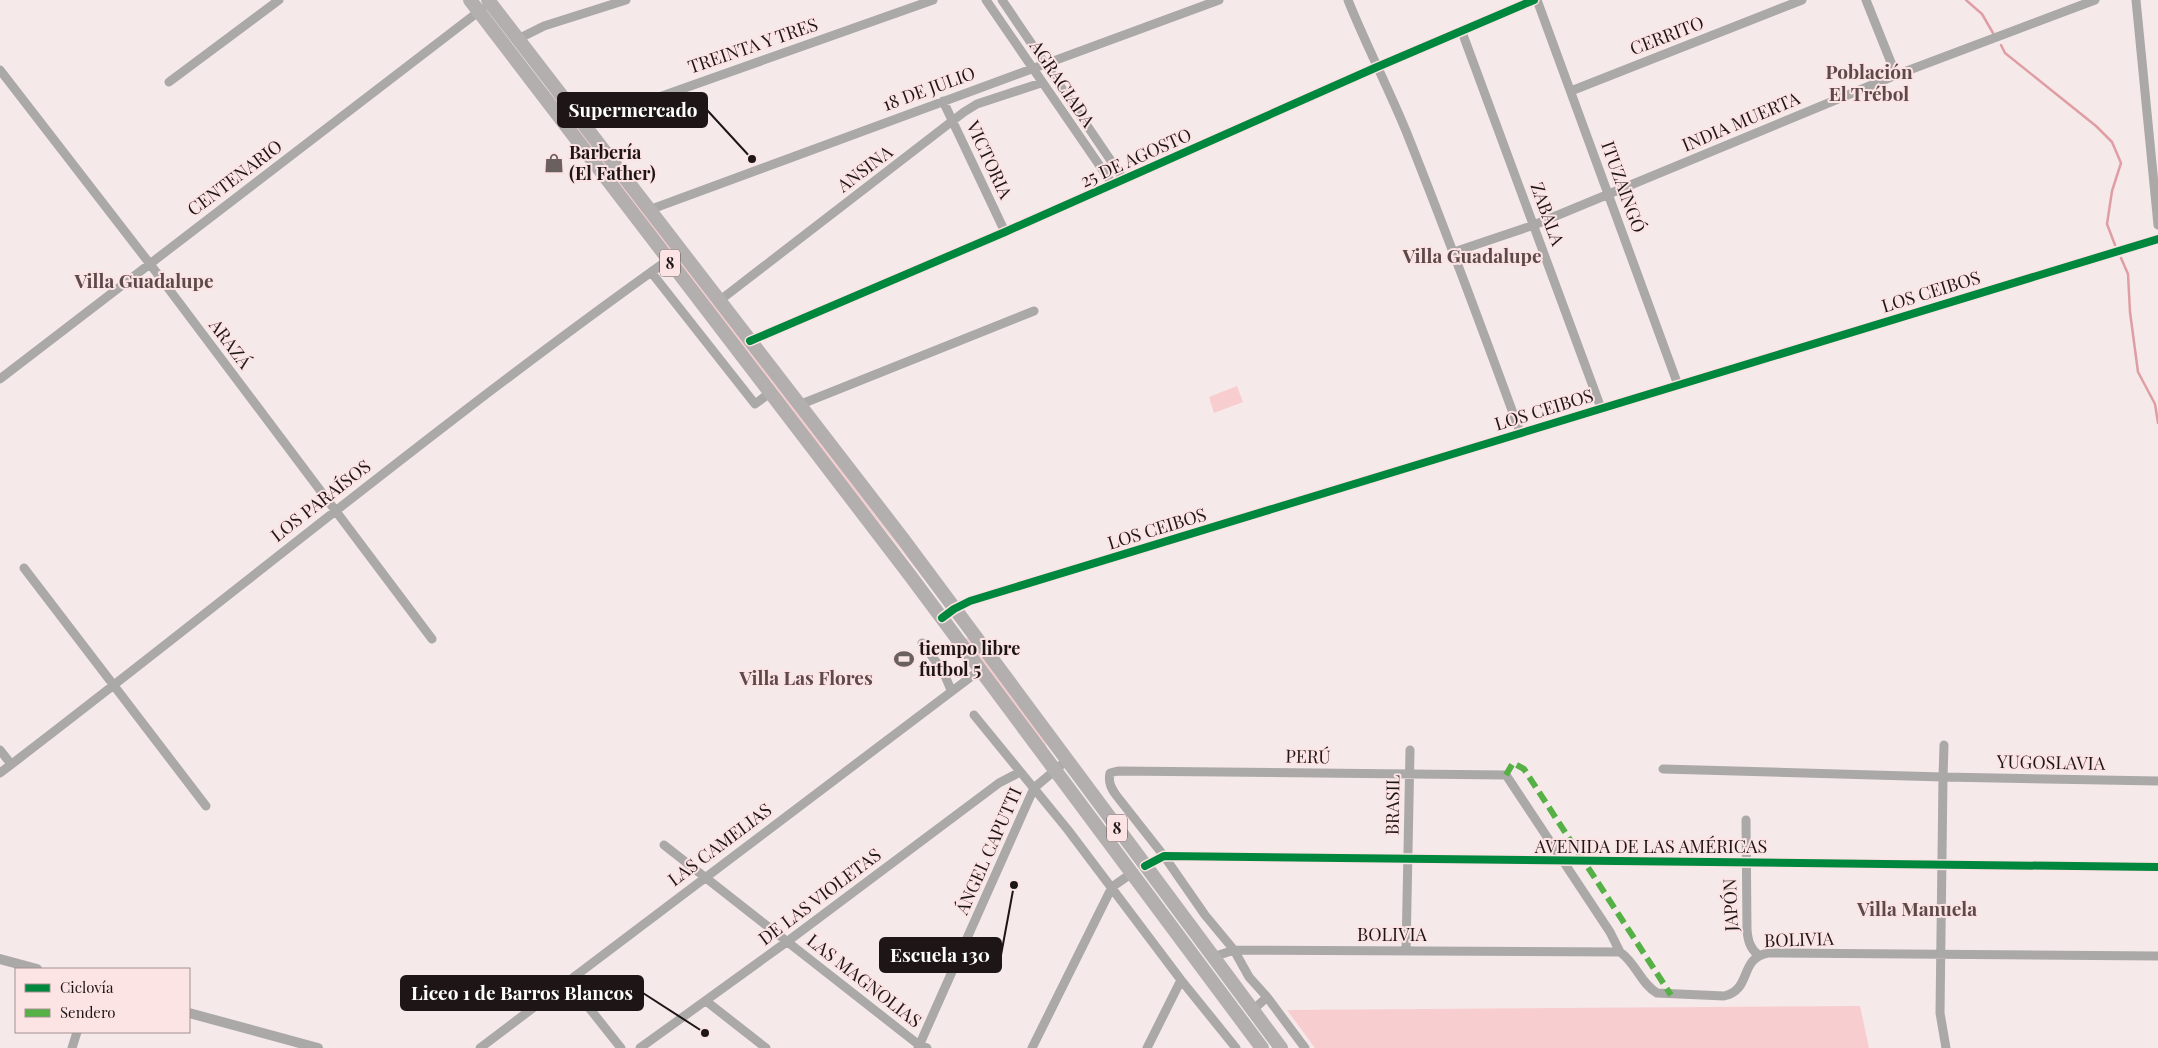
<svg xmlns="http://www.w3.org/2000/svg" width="2158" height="1048" font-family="'Playfair Display',serif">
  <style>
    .green { fill: #f8cdd0 }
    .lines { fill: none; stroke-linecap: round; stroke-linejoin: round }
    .stream { stroke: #df9ea4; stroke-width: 2.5 }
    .minor { stroke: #aaa9a8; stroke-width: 9 }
    .tertiary { stroke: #aaa9a8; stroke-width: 10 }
    .trunk { stroke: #b2afae; stroke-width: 14 }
    .quiet { stroke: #55b145; stroke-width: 6; stroke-dasharray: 12 6; stroke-linecap: butt }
    .cycleway-casing { stroke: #fce3e4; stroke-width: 11 }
    .cycleway { stroke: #00873e; stroke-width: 8 }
    .labels { text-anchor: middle; stroke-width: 4; stroke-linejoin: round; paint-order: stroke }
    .shield { fill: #fce3e4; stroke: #615454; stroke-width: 1 }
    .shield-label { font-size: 16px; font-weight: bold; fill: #1e1616 }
    .street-label { font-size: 18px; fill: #1e1616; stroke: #fce3e4 }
    .poi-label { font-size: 18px; font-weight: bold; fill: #1e1616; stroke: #fce3e4; text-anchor: start }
    .neighbourhood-label { font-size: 19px; font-weight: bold; fill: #5d494a; stroke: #fce3e4 }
    .leader { fill: none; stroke: #1e1616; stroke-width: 2 }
    .callout-dot { fill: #1e1616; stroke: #fce3e4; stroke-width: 2 }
    .callout { fill: #1e1616; stroke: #1e1616; stroke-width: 2 }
    .callout-label { font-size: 19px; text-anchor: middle; font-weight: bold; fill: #fff }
  </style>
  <rect width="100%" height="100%" fill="#f6e9e9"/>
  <path class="green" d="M542,84l23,24 367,481 -78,-98z
    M1237,386l6,16 -29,11 -5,-16z
    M965,638h4l75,101 3,8 -6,-5z
    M1860,1006l9,42h-554l-28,-38z"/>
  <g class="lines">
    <path class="stream" d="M1966,0l16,14 11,19
      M2001,45l4,8 91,73 16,16 9,21 -9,28 -5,33 8,21
      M2121,258l7,16 2,38 8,60 17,32 3,19"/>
    <path class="minor" d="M986,0l127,185
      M1002,0l122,180
      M1348,0c18,45 40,87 58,131 40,100 77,200 114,301
      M1537,0l141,385
      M1866,0l30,75
      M2136,0l22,225
      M1462,32l139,376
      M518,39l26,-13 82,-26
      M0,70l150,194 282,375
      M169,82l110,-82
      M1571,91l231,-91
      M943,101l62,131
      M583,124l350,-124
      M649,210l570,-210
      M1454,252l80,-27 362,-150 199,-75
      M651,272l104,132 16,-12
      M719,301l245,-189 13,-8 64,-21
      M750,341l255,-109 372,-165 157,-67
      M0,379l482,-370
      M799,405l235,-94
      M24,568l182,238
      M942,618l12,-9 16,-8 1188,-362
      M922,643l21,28 8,19
      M974,715l94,115 113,150 55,68
      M0,750l11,14
      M1663,769l280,8 1,-32
      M0,773c223,-170 439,-350 668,-513
      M1746,820l1,110c1,11 3,18 11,25
      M664,845l255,200 8,3
      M1145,866l19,-10 994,11
      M1406,951l4,-201
      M1213,957l21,-7 386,2c16,11 21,32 37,41l67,3c29,-7 14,-37 44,-43l390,3
      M567,980l54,68
      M1267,997l38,51
      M706,1001l60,47
      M1253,1010l14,-13 -18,-20 -15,-27 -29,-35 -41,-59 -48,-61c-5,-7 -8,-13 -6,-22l8,-2 388,4 104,157 10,20
      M72,1048l5,-16
      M480,1048l500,-378
      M640,1048l148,-107 211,-158 21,-11
      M918,1048l116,-260 33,-28
      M1032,1048l80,-161 20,-14
      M1147,1048l34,-68
      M1946,1048l-6,-35 3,-236 215,4"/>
    <path class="tertiary" d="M0,959l37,10
      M189,1013l129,35"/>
    <path class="trunk" d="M470,0l439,574 353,474
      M488,0l415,539 378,509"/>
    <path class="quiet" d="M1506,775l7,-12 11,6 147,226"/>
    <defs>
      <path id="cycleway" d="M750,341l255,-109 372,-165 157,-67
        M942,618l12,-9 16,-8 1188,-362
        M1145,866l19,-10 994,11"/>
    </defs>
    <use href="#cycleway" class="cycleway-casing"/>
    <use href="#cycleway" class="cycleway"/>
  </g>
  <defs>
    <symbol id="shop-bare" viewBox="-9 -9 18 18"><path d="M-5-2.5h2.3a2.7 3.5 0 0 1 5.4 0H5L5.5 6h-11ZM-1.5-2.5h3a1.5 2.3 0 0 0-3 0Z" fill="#6a6060" stroke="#fce3e4" stroke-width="2.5" paint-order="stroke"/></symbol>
    <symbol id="stadium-bare" viewBox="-9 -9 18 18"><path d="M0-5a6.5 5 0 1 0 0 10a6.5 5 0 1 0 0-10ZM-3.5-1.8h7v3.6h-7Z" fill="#6a6060" stroke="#fce3e4" stroke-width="2.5" paint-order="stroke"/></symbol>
  </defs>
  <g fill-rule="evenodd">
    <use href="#shop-bare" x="540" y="149" width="28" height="28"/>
    <use href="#stadium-bare" x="890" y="645" width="28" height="28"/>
  </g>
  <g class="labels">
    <g class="shield">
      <rect x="660" y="249.5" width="20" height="27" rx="4"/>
      <rect x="1107" y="814.5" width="20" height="27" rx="4"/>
    </g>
    <g class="shield-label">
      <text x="670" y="269">8</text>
      <text x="1117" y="834">8</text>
    </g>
    <g class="street-label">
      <text transform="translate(1667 36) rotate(-21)" y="6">CERRITO</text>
      <text transform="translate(753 46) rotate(-19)" y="6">TREINTA Y TRES</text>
      <text transform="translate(1062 84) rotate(56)" y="6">AGRACIADA</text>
      <text transform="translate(929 89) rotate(-20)" y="6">18 DE JULIO</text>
      <text transform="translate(1741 122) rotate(-23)" y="6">INDIA MUERTA</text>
      <text transform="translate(1136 158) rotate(-24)" y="6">25 DE AGOSTO</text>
      <text transform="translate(989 160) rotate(65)" y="6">VICTORIA</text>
      <text transform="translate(865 169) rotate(-37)" y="6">ANSINA</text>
      <text transform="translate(235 178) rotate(-37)" y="6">CENTENARIO</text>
      <text transform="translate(1623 187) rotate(70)" y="6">ITUZAINGÓ</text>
      <text transform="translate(1547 214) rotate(70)" y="6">ZABALA</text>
      <text transform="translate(1931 292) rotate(-17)" y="6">LOS CEIBOS</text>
      <text transform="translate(230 344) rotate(53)" y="6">ARAZÁ</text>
      <text transform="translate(1544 410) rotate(-17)" y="6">LOS CEIBOS</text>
      <text transform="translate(321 501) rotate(-38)" y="6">LOS PARAÍSOS</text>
      <text transform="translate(1157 529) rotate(-17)" y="6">LOS CEIBOS</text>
      <text transform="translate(1308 757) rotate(1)" y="6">PERÚ</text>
      <text transform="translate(2051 763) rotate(1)" y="6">YUGOSLAVIA</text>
      <text transform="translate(1393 805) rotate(-89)" y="6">BRASIL</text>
      <text transform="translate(720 845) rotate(-37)" y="6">LAS CAMELIAS</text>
      <text x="1651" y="853">AVENIDA DE LAS AMÉRICAS</text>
      <text transform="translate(989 851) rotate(-66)" y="6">ÁNGEL CAPUTTI</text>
      <text transform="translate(820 897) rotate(-37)" y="6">DE LAS VIOLETAS</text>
      <text transform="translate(1731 905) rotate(-92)" y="6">JAPÓN</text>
      <text x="1392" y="941">BOLIVIA</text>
      <text transform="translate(1799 940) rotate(-2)" y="6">BOLIVIA</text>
      <text transform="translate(864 981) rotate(38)" y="6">LAS MAGNOLIAS</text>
    </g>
    <g class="poi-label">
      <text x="569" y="159">Barbería<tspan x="569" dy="21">(El Father)</tspan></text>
      <text x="919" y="655">tiempo libre<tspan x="919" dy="21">futbol 5</tspan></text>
    </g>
    <g class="neighbourhood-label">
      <text x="1869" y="79">Población<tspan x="1869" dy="22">El Trébol</tspan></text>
      <text x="1472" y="263">Villa Guadalupe</text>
      <text x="144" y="288">Villa Guadalupe</text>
      <text x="806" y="685">Villa Las Flores</text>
      <text x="1917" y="916">Villa Manuela</text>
    </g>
  </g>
  <path class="leader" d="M752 159L707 110M1014 885L1001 955M705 1033L643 993"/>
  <g class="callout-dot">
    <circle cx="752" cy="159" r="5"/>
    <circle cx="1014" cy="885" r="5"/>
    <circle cx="705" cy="1033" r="5"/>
  </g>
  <g class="callout">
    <rect x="558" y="93" width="149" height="34" rx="5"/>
    <rect x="880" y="938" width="121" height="34" rx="5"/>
    <rect x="401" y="976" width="242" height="34" rx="5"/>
  </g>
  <g class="callout-label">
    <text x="633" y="117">Supermercado</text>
    <text x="940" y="962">Escuela 130</text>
    <text x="522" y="1000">Liceo 1 de Barros Blancos</text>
  </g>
  <rect x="15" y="968" width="175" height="65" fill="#fce3e4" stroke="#a39192"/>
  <rect x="25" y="984" width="25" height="8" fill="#00873e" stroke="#a39192"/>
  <text x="60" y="993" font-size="15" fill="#1e1616">Ciclovía</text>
  <rect x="25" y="1009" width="25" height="8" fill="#55b145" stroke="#a39192"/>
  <text x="60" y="1018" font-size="15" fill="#1e1616">Sendero</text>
</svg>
